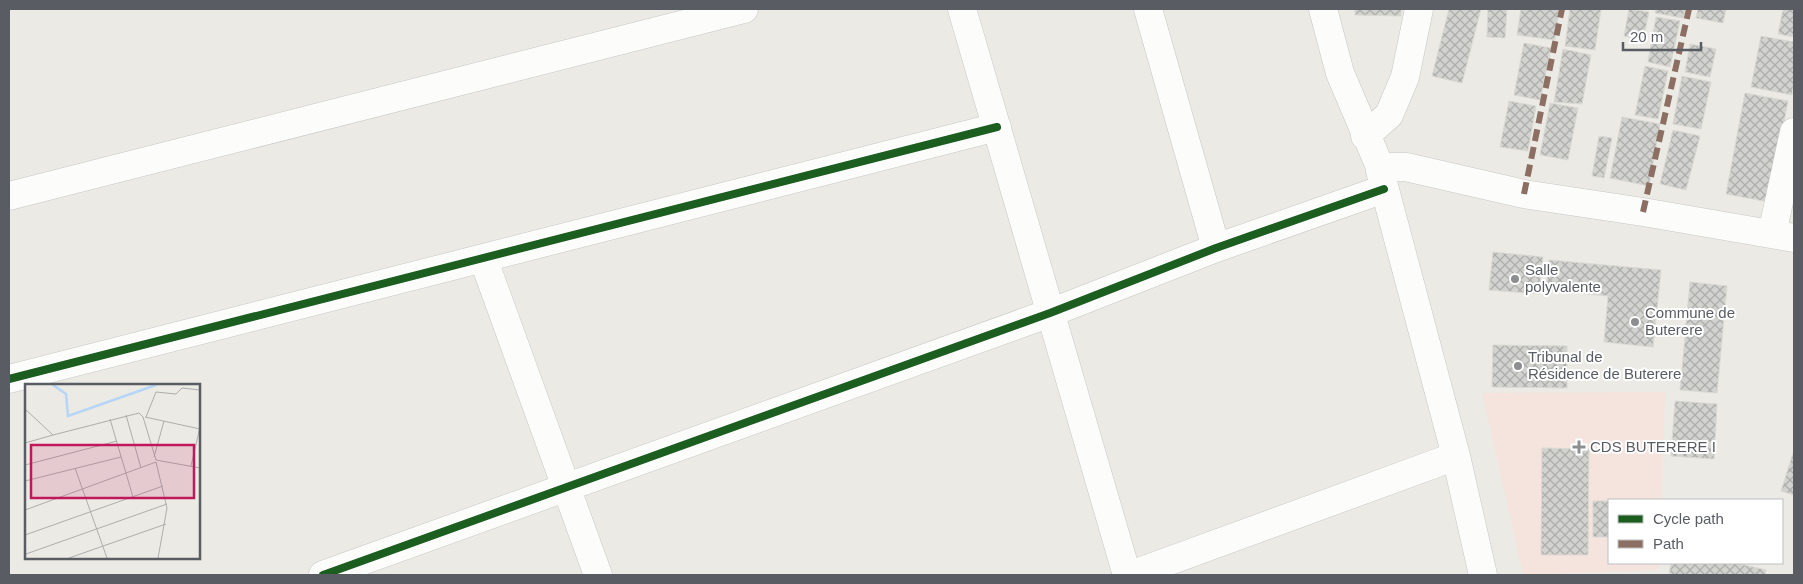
<svg xmlns="http://www.w3.org/2000/svg" width="1803" height="584" font-family="Arial,sans-serif">
  <style>
    .medical { fill: #f5e4de }
    .building { fill: url(#building-cross-hatch); stroke: #dad9d3 }
    .lines { fill: none; stroke-linecap: round; stroke-linejoin: round }
    .minor-casing { stroke: #c7c8c6; stroke-width: 29 }
    .minor { stroke: #fcfcfb; stroke-width: 28 }
    .quiet { stroke: #8d6e63; stroke-width: 6; stroke-dasharray: 12 6; stroke-linecap: butt }
    .cycleway-casing { stroke: #fff; stroke-width: 11 }
    .cycleway { stroke: #1b5e20; stroke-width: 8 }
    .poi-dot { fill: #8c8e90; stroke: #fff; stroke-width: 2 }
    .labels { text-anchor: middle; stroke-width: 4; stroke-linejoin: round; paint-order: stroke }
    .poi-label { font-size: 15px; fill: #595d63; stroke: #fff; text-anchor: start }
    .inset-river { fill: none; stroke: #b6d6f7; stroke-width: 2.5 }
    .inset-road { fill: none; stroke: #adaeac; stroke-width: 1 }
    .view { fill: #c2185b; fill-opacity: 0.15; stroke: #c2185b; stroke-width: 2.5 }
    .inset-edge { fill: none; stroke: #595d63; stroke-width: 2.5 }
  </style>
  <defs>
    <pattern id="building-cross-hatch" width="8" height="8" patternUnits="userSpaceOnUse" patternTransform="scale(1.25)"><rect width="8" height="8" fill="#d2d2ce"/><path d="M0 0l8 8M0 8l8-8" fill="none" stroke="#adaeab"/></pattern>
  </defs>
  <rect width="100%" height="100%" fill="#ebeae4"/>
  <path class="medical" d="M1665,392l-3,108h-53v63h49v7l-135,5 -41,-182z"/>
  <path class="building" d="M1355,9h46v7l-46,-1z
    M1449,9h32l-19,74 -30,-7z
    M1488,9h19l-2,29 -18,-1z
    M1521,9h38l-4,31 -38,-5z
    M1570,9h31l-6,41 -30,-4z
    M1629,9l20,3 -6,28 -19,-4z
    M1656,9h29l-2,9 -28,-5z
    M1698,9h28l-3,14 -27,-5z
    M1783,9h11v28l-16,-3z
    M1656,17l24,4 -10,46 -22,-5z
    M1761,36l33,6v40l-2,13 -41,-8z
    M1524,43l27,5 -11,52 -26,-5z
    M1690,44l26,5 -6,28 -25,-5z
    M1563,49l28,6 -9,49 -28,-2z
    M1645,66l23,5 -10,48 -23,-4z
    M1682,76l29,6 -10,47 -28,-5z
    M1745,93l43,8 -19,101 -43,-8z
    M1509,101l27,5 -8,45 -28,-4z
    M1550,103l28,5 -10,52 -28,-5z
    M1622,117l38,7 -11,62 -39,-8z
    M1673,130l27,6 -14,54 -26,-6z
    M1599,136l13,2 -8,40 -12,-2z
    M1493,252l50,5 -4,37 -50,-4z
    M1549,260l112,10 -8,77 -49,-5 4,-46 -62,-6z
    M1690,282l37,4 -10,107 -37,-3z
    M1493,345l74,1v42l-75,-1z
    M1675,401l42,3 -3,55 -43,-3z
    M1542,448l47,1 -1,106h-47z
    M1794,450v45l-13,-4z
    M1593,501h16v36h-16z
    M1671,563h65l30,7 -1,5h-96z"/>
  <g class="lines">
    <defs>
      <path id="minor" d="M962,9l165,566
        M1148,9l68,239
        M1323,9l17,64 40,94h26l118,27 119,18 151,26
        M1365,136l24,-21 16,-38 14,-68
        M1380,171l76,285 27,119
        M9,196l735,-187
        M1772,234l22,-102
        M483,258l115,317
        M9,379l988,-252
        M323,575l727,-262 166,-65 168,-59
        M1131,575l325,-119"/>
    </defs>
    <use href="#minor" class="minor-casing"/>
    <use href="#minor" class="minor"/>
    <path class="quiet" d="M1524,194l38,-185
      M1643,212l46,-203"/>
    <defs>
      <path id="cycleway" d="M9,379l988,-252
        M323,575l727,-262 166,-65 168,-59"/>
    </defs>
    <use href="#cycleway" class="cycleway-casing"/>
    <use href="#cycleway" class="cycleway"/>
  </g>
  <g class="poi-dot">
    <circle cx="1515" cy="279" r="5"/>
    <circle cx="1635" cy="322" r="5"/>
    <circle cx="1518" cy="366" r="5"/>
    <path d="M1576.5 439.5h5v5h5v5h-5v5h-5v-5h-5v-5h5z"/>
  </g>
  <g class="labels">
    <g class="poi-label">
      <text x="1525" y="275">Salle<tspan x="1525" dy="17">polyvalente</tspan></text>
      <text x="1645" y="318">Commune de<tspan x="1645" dy="17">Buterere</tspan></text>
      <text x="1528" y="362">Tribunal de<tspan x="1528" dy="17">Résidence de Buterere</tspan></text>
      <text x="1590" y="452">CDS BUTERERE I</text>
    </g>
  </g>
  <g transform="translate(25 384)">
    <rect width="175" height="175" fill="#ebeae4"/>
    <path class="inset-river" d="M28,1l13,9 2,22 88,-31"/>
    <path class="inset-road" d="M0,25l28,26 86,-22 4,4 13,43 44,8M101,31l15,53M120,33l55,12M121,33l10,-25 20,2 6,-6 18,2M85,35l23,78M0,59l28,-8M129,73l10,-36M131,78l11,46 -9,50M0,81l92,-24M166,82l9,-39M50,84l32,90M0,97l96,-24M0,126l131,-48M0,151l138,-49M1,170l141,-50M44,174l97,-34"/>
    <path class="view" d="M6,61h163v53h-163z"/>
    <rect width="175" height="175" class="inset-edge"/>
  </g>
  <rect width="1803" height="584" fill="none" stroke="#595d63" stroke-width="20"/>
  <rect x="1608" y="499" width="175" height="65" fill="#ffffff" stroke="#bdbec1"/>
  <rect x="1618" y="515" width="25" height="8" fill="#1b5e20" stroke="#bdbec1"/>
  <text x="1653" y="524" font-size="15" fill="#595d63">Cycle path</text>
  <rect x="1618" y="540" width="25" height="8" fill="#8d6e63" stroke="#bdbec1"/>
  <text x="1653" y="549" font-size="15" fill="#595d63">Path</text>
  <path d="M1623 42v8h78v-8" fill="none" stroke="#595d63" stroke-width="2.5"/>
  <text x="1630" y="42" font-size="15" fill="#595d63" stroke="#ffffff" stroke-width="4" paint-order="stroke">20 m</text>
</svg>
